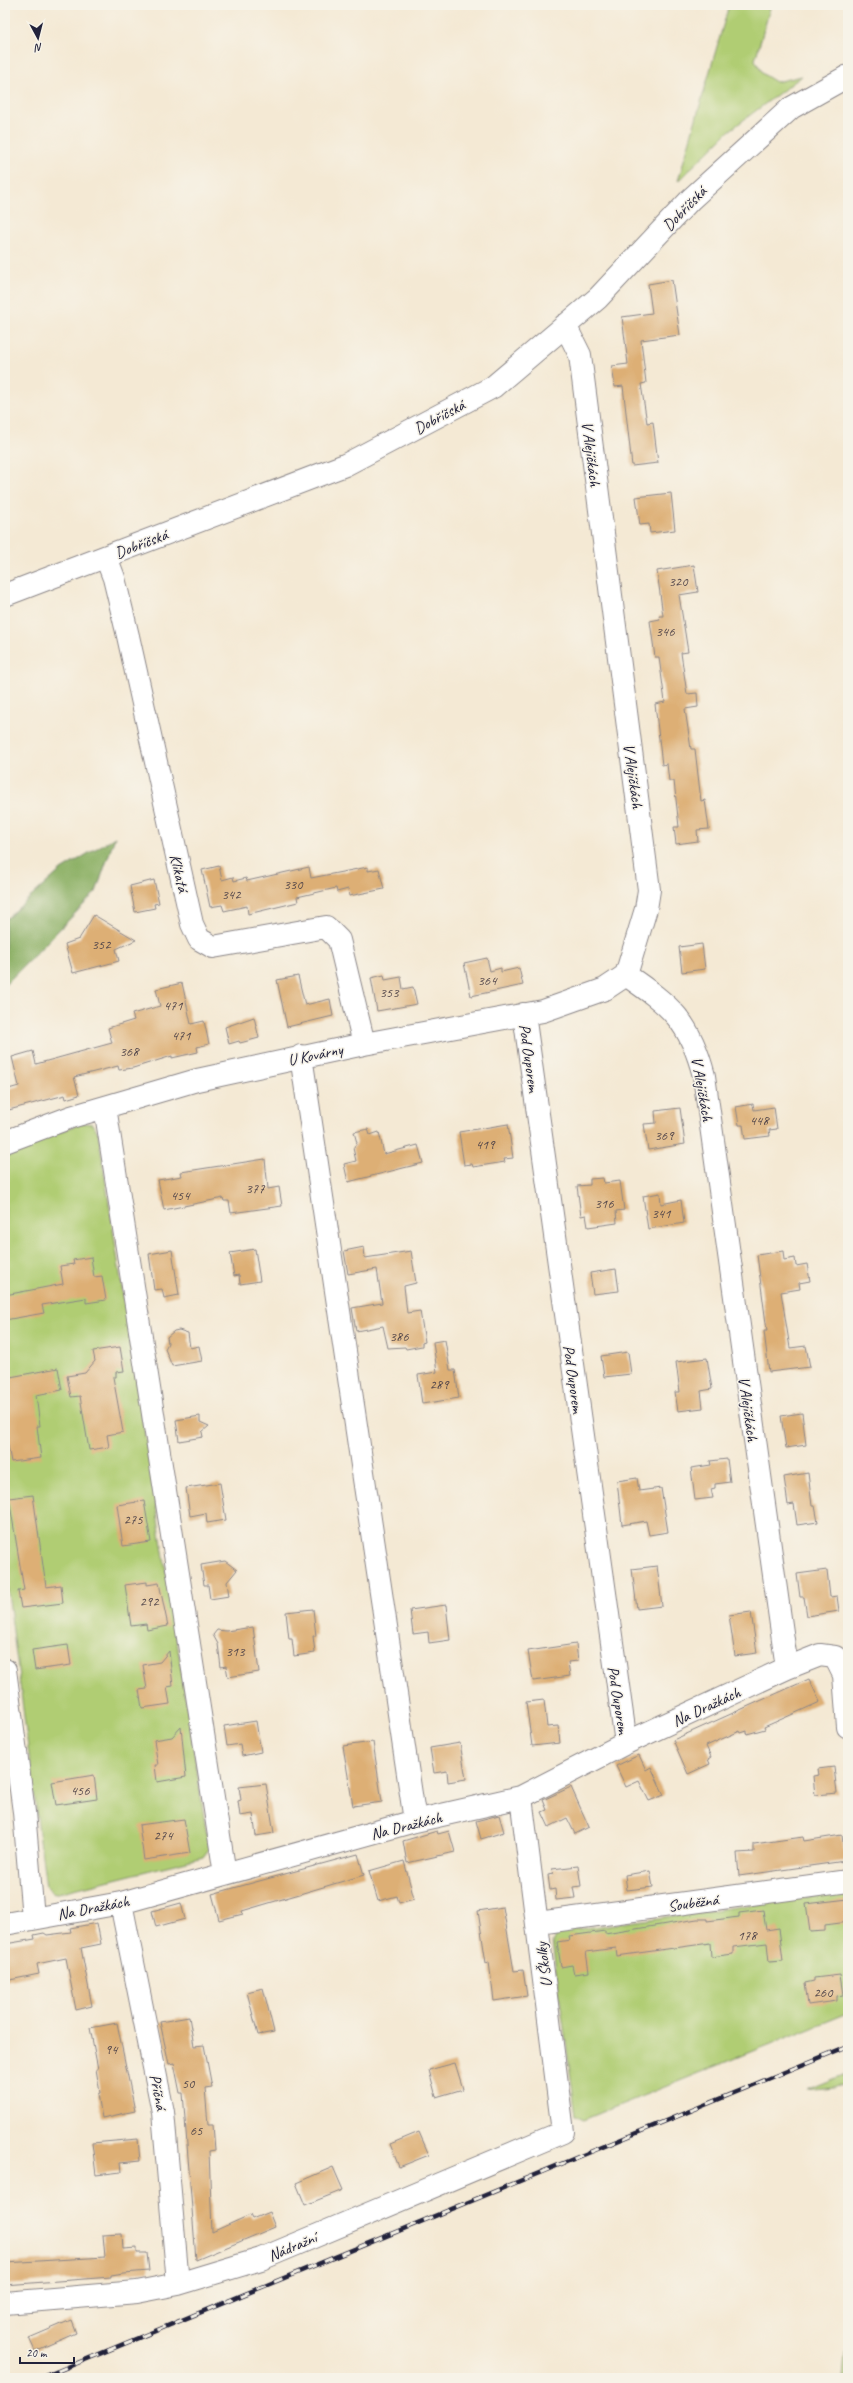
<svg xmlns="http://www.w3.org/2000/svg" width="853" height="2383" font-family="Caveat,sans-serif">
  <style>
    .green { fill: #b0cd73; stroke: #697857 }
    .forest { fill: #8cb065; stroke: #576950 }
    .building { fill: #ddaf75 }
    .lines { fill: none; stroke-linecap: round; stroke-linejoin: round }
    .minor-casing { stroke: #8b8688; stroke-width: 24 }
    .minor { stroke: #fff; stroke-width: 22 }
    .rail-casing { stroke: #22223b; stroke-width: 4.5 }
    .rail { stroke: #f7f3e8; stroke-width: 3; stroke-dasharray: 9; stroke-linecap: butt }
    .labels { text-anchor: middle; stroke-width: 3; stroke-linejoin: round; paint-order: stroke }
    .number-label { font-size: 14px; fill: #51454a }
    .street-label { font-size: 16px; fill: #22223b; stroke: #f7f3e8 }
  </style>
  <rect width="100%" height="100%" fill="#f7f3e8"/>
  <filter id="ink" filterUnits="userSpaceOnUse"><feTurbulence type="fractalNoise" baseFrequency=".025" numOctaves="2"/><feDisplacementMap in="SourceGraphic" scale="8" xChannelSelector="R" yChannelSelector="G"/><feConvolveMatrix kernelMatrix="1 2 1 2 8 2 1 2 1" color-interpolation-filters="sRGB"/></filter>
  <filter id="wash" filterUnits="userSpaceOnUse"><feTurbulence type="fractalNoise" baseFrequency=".012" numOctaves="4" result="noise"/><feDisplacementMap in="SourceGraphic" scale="16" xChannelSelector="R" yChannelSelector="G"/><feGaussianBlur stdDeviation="0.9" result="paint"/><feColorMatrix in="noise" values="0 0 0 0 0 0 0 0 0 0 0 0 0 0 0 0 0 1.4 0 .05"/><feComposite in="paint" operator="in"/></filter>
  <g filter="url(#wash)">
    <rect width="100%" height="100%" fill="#f4e9d4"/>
    <path class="green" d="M729,5h42l-16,55 8,14 13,8 26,-6 -73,55 -51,50z
      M83,1123l9,1 6,8 111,717 -6,8 -149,37 -8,-7 -41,-318v-417z
      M843,1892l5,4v117l-265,107 -7,-5 -24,-173 6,-10z
      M848,2073v21l-8,-8 -33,4z
      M848,2324v54h-5z"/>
    <path class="forest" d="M115,837l-19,55 -91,93v-65l56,-50z"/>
    <g id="blocks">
      <path class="building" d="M672,280l8,55 -39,5 5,43 -5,1 6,39 6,-1 5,41 -26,3 -9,-80 -8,1 -3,-21 16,-2 -6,-47 30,-4 -4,-29z
        M671,493l4,37 -25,3 -1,-9 -9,1 -4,-28z
        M694,565l4,27 -19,3 9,57 -7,1 6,41 10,-1 1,14 -13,2 6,40h4l6,52 4,-1 4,29 -12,1 1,11 -22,3 -2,-17h5l-5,-46h-5l-2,-17 -5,1 -7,-61 10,-2 -6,-45h-4l-5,-36 10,-2 -1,-3h4l-6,-45z
        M219,866l3,14 11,-3 1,4 12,-3 1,3 62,-14 2,11 57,-11v4l11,-2 5,20 -35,7 -1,-7 -11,3 -1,-4 -39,9 1,5 -50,12 -1,-8 -23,5 -2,-6 -12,2 -8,-37z
        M154,880l5,23 -5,1 1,4 -20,4 -5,-26z
        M94,915l42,25 -20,9 3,12 -46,12 -8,-29 14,-5z
        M702,944l3,25 -23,3 -3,-25z
        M487,958l3,13 11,-3v4l18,-4 4,17 -52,11 -7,-33z
        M384,975l1,5 16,-3 2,12 10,-2 4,17 -40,7 -6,-33z
        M298,976l7,29 25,-6 3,17 -46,11 -10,-47z
        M182,983l9,41 13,-3 5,23 -12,3 1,5 -26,6v-2l-39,12 -14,2 -1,-4 -44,11 5,18 -13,4 -1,-4 -60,16v-21l14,-4 -7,-29 21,-6 3,13 76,-21 -4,-15 26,-8 -2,-6 28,-8 -4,-17z
        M254,1017l5,21 -19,5 -1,-2 -10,3 -4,-17z
        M753,1104l1,6 20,-3 3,22 -8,1 1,6 -25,3 -2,-14h-4l-3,-18z
        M680,1108l5,36 -37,6 -4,-26 12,-1 -1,-12z
        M508,1124l5,34 -9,1 1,3 -32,5 -1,-3 -8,1 -5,-33z
        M368,1129l2,6 9,-3 5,22 34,-9 5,18 -75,19 -4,-18 12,-3 -3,-13 4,-5 -3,-11z
        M265,1159l3,30 11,-2 3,19 -51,7 -2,-12h-5l-1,-3 -59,12 -6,-30 24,-4 -1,-4z
        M603,1178l1,5 16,-2 4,29 -8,1 1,12 -29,4 -2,-12 -5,1 -4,-30 13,-1v-6z
        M660,1193l1,11 20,-4 3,23 -36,6 -5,-33z
        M364,1247l1,11 46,-7 5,32 -12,3 3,27 13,-2 5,31 -3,1v3l-16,3 -1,-2 -17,1 -5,-22 -27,5 -4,-23 30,-5 -5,-34 -29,5 -4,-23z
        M255,1249l5,32 -20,3 -1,-9 -5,1 -4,-23z
        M172,1250l7,45 -15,3 -2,-9 -8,1 -5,-36z
        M783,1251l1,9 11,-2 1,8 11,-2 3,17 -11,2 1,6 -19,3 9,56 16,-2 4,21 -41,5 -5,-41h3l-10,-76z
        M91,1257l3,20 8,-1 4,24 -20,3v-5l-44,7 2,8 -39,7v-25l58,-11 -3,-18 14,-2 -1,-4z
        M616,1269l3,22 -26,3 -3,-21z
        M179,1330l9,3 2,15 9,-2 3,15 -30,5 -7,-17 3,-6 -1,-6 7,-6z
        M445,1340l5,30h5l4,28 -37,6 -4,-29 19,-3 -4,-30z
        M120,1347l4,24 -8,1v5h-3l10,55 -16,3 2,12 -20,3 -9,-54 -9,1 -4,-21 18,-3 10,-12 -2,-10z
        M628,1352l3,22 -27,3 -3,-21z
        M707,1358l5,31 -11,2 2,17 -25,3 -3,-19h5l-4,-30z
        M58,1368l4,22 -26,5 4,31h-3l4,32 -30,4 -6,-32v-52z
        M802,1413l4,32 -20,3 -5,-32z
        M200,1416v6l9,4 -7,6 1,5 -24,4 -3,-21z
        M727,1459l3,23 -15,2v4l-4,1 2,9 -18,2 -4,-32 20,-3 -1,-4z
        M808,1473l4,33h3l3,16 -21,3 -3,-21 -6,1 -4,-28z
        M637,1478l2,13 22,-3 7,44 -19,3 -3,-14 -24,4 -5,-44z
        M220,1483l6,37 -19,3 -1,-10 -16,3 -4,-28z
        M33,1495l13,92 15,-2 2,18 -42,5 -3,-17 6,-1 -15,-92z
        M144,1501l7,41 -28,4 -6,-41z
        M225,1561l12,9 -10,12 2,14 -19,3 -2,-14h-4l-3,-20z
        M657,1566l5,40 -25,3 -5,-40z
        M827,1570l3,27 7,-1 2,15 -32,5 -3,-19h-4l-3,-23z
        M147,1582v3l12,-2 9,43 -21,4 -1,-6 -15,2 -6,-41z
        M446,1605l4,35 -21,3 -1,-11 -15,2 -3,-24z
        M313,1609l3,27h-3l2,17 -21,3 -2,-17h-3l-3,-27z
        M751,1612l6,41 -22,3 -6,-41z
        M253,1627l6,45 -31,5 -2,-11 -5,1 -3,-23 -5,-9 4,-5 9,1z
        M576,1644l2,17 -10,1 2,14 -37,5 -5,-30z
        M68,1645l3,20 -36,5 -3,-20z
        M169,1651l4,35 -6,1 3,17 -28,4 -3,-18 8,-1 -4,-24 17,-3z
        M809,1679l11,23 -56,25 1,2 -18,5v-3l-6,2 -1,-2 -34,15 5,11 -3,2 2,5 -22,10 -15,-34z
        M544,1700l3,27 11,-1 2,17 -28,3 -6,-44z
        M256,1721l5,31 -19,4 -2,-12 -13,2 -3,-20z
        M181,1727l5,50 -29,5 -2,-17h3l-4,-25 18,-3z
        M373,1742l9,60 -29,4 -10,-60z
        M460,1743l6,36 -18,3 -1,-11 -13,2 -4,-25z
        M639,1755l7,15 5,-3 13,28 -15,6 -10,-20 -13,6 -10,-21z
        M834,1767l3,26 -22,2 -2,-19 6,-1 -1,-6z
        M94,1775l3,24 -41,6 -4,-23z
        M266,1784l8,49 -18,3 -3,-22 -13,2 -2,-15 3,-1 -2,-13z
        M571,1787l18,40 -14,7 -8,-16 -18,9 -7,-15 5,-2 -4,-10z
        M499,1815l5,17 -23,7 -5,-18z
        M184,1819l6,34 -46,7 -5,-35z
        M437,1831l1,3 11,-3 6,21 -48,11 -4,-22z
        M842,1835l3,26 -106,15 -2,-23 17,-1v-8l49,-7 1,4z
        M358,1854l6,21 -122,36 1,3 -24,6 -7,-26z
        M404,1861l10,38 -15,4 -2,-7 -19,5 -9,-30z
        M578,1866l3,20 -8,1 2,11 -19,2 -1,-11 -5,1 -2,-15 5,-1 -1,-5z
        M650,1871l3,16 -26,3 -2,-15z
        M848,1899v23l-23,3v6l-15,1 -4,-28z
        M181,1903l4,16 -29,8 -4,-16z
        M503,1907l11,64 9,-1 4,26 -33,5 -5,-39 -3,1 -8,-52z
        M763,1910l3,20 13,-2 4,33 -14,1 -2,-19 -34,4v7l-22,3 -1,-14 -93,13 -1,-8 -30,4 3,20 -15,2 -2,-9 -11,2 -4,-25 13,-2 -1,-4 36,-5v3l92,-15h10v2l32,-4v-4z
        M97,1923l4,21 -20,4 11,58 -16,4 -10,-52 -29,6 2,10 -34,7v-37l30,-5 -1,-4 10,-2 3,2 24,-3 -1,-4z
        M840,1975l3,20 -6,1v5l-29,4 -3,-22 9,-2v-3z
        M263,1988l11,44 -16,3 -11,-43z
        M189,2017l5,29 10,-1 8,42 -7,1 3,37h5l2,25 -6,1 3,81 38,-17 2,4 17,-7 6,15 -79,33 -13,-167h-3l-6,-30 -5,1 -9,-42z
        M117,2023l18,88 -33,7 -4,-24 2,-1 -4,-24h2l-8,-41z
        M455,2063l8,26 -27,8 -7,-27z
        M419,2132l10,23 -30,12 -9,-23z
        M138,2139l2,22 -20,2 1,9 -25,3 -4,-32z
        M333,2167l10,23 -38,15 -9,-22z
        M122,2234l1,15 14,-1v5h10l2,18 -25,2 -13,2v2l-106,8v-22l100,-6 -2,-22z
        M71,2320l5,13 -41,18 -6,-13z"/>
    </g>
  </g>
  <g filter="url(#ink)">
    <use href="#blocks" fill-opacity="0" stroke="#8b8688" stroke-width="1"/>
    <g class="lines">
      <defs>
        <path id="minor" d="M565,325l15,30 69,535 -3,19 -20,66c45,31 64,46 78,101l83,592 33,-13 15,2 9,18 4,52
          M106,557l8,21 14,58 64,288 7,15 14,8 113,-20 13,13 25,104
          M5,595l340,-130 148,-78 105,-89 93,-99 100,-91 57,-32
          M524,1014l102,729
          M301,1056l114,765
          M105,1107l120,767
          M5,1142l66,-25 126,-37 167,-36 179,-33 62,-22 21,-14
          M5,1670l19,142 9,106
          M121,1903l42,209 15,172
          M538,1923l310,-42
          M5,1924l116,-21 294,-82 106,-24 105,-54 161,-75
          M5,2303l132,-11 41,-8 83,-25 302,-127 -42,-335"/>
      </defs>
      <use href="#minor" class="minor-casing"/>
      <use href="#minor" class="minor"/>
      <defs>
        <path id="rail" d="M41,2378l807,-332"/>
      </defs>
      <use href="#rail" class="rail-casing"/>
      <use href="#rail" class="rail"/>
    </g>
  </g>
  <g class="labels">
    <g class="number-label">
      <text x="678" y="586">320</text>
      <text x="665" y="636">346</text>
      <text x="293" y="889">330</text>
      <text x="231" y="899">342</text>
      <text x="101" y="949">352</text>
      <text x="487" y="985">364</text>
      <text x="389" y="997">353</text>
      <text x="173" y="1010">471</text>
      <text x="181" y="1040">471</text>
      <text x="129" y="1056">368</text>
      <text x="759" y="1125">448</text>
      <text x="664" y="1140">369</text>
      <text x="485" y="1149">419</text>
      <text x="255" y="1193">377</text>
      <text x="180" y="1200">454</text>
      <text x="604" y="1208">316</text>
      <text x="661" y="1218">341</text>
      <text x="399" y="1341">386</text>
      <text x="439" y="1389">289</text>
      <text x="133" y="1524">275</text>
      <text x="149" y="1606">292</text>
      <text x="235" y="1656">313</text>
      <text x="80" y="1795">456</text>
      <text x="163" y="1840">274</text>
      <text x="747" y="1940">178</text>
      <text x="823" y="1997">260</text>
      <text x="111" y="2054">94</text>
      <text x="188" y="2088">50</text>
      <text x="196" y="2135">65</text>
    </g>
    <g class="street-label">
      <text transform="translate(684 208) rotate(-46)" y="6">Dobříčská</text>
      <text transform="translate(439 416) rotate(-28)" y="6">Dobříčská</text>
      <text transform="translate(592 454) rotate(83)" y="6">V Alejíčkách</text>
      <text transform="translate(141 543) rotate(-21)" y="6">Dobříčská</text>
      <text transform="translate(634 776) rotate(82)" y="6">V Alejíčkách</text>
      <text transform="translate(180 873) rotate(77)" y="6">Klikatá</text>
      <text transform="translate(315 1054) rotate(-12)" y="6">U Kovárny</text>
      <text transform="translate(530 1058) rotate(82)" y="6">Pod Ouporem</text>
      <text transform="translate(703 1089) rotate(80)" y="6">V Alejíčkách</text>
      <text transform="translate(574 1379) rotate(82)" y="6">Pod Ouporem</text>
      <text transform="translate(749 1409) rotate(82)" y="6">V Alejíčkách</text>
      <text transform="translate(619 1700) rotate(81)" y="6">Pod Ouporem</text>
      <text transform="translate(706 1706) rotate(-25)" y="6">Na Dražkách</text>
      <text transform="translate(406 1825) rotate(-14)" y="6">Na Dražkách</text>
      <text transform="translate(693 1902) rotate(-8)" y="6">Souběžná</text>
      <text transform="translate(93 1907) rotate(-11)" y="6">Na Dražkách</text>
      <text transform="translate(543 1965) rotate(-97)" y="6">U Školky</text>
      <text transform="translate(159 2092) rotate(79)" y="6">Příčná</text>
      <text transform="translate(292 2246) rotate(-23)" y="6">Nádražní</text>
    </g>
  </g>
  <rect width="853" height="2383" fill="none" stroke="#f7f3e8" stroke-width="20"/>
  <g transform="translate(38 38) rotate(173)" stroke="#f7f3e8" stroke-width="3" paint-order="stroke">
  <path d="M0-3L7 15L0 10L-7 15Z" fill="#22223b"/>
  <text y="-6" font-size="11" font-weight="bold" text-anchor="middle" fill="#22223b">N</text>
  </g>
  <path d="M20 2357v6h54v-6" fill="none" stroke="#22223b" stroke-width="2"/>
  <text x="26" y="2357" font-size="12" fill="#22223b" stroke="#f7f3e8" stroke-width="3" paint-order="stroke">20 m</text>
</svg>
